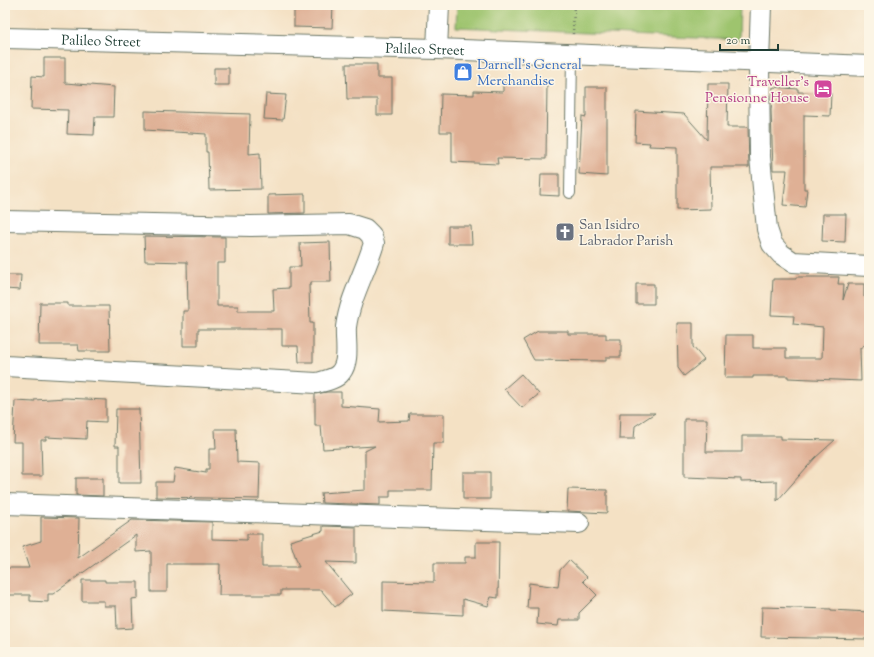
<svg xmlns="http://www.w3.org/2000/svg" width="874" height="657" font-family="'Sorts Mill Goudy',serif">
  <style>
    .green { fill: #9ec46e; stroke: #5e8051 }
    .building { fill: #dfb095 }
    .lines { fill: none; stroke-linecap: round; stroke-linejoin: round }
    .lane-casing { stroke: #6a7666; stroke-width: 12 }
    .street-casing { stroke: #6a7666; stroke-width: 22 }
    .path { stroke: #6a7666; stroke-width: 2.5; stroke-dasharray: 1 3; stroke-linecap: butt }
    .lane { stroke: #fff; stroke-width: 10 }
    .street { stroke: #fff; stroke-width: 20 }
    .labels { text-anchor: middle; stroke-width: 3; stroke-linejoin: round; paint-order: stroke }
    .street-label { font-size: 14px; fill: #1f3d34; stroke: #fcf5e5 }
    .shop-label { font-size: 14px; fill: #366cbe; stroke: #fcf5e5; text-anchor: start }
    .hotel-label { font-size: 14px; fill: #b23c85; stroke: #fcf5e5; text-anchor: end }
    .worship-label { font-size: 14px; fill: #5b616d; stroke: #fcf5e5; text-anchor: start }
  </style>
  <rect width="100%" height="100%" fill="#fcf5e5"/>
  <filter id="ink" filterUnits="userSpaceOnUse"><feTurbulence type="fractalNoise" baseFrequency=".025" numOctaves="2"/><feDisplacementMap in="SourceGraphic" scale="8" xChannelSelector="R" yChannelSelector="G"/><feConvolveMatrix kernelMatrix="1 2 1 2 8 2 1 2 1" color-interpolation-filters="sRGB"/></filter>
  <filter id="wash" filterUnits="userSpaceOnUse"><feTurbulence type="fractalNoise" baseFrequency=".012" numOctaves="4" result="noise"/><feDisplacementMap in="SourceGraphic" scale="16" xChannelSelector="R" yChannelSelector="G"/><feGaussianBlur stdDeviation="0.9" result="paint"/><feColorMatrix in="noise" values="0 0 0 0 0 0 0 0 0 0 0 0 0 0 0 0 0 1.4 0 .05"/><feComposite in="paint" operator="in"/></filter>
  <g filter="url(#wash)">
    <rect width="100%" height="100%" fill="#f4e1c4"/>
    <path class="green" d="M457,5h283l-1,35 -283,-13z"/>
    <g id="blocks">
      <path class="building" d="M294,5h39l-1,23 -38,-1z
        M44,58h21v25l49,4 -1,30h-18l-1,18 -27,-1 1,-24 -37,-1 1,-33 12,1z
        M346,64h31v14h15v37h-15v-16h-30z
        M214,68h15v17h-15z
        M503,82l44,1 -1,76 -49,-1 1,6 -46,-2v-30h-12l1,-38 33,1v-4l29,1z
        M708,84h20l-1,43h21l1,40h-39l1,42 -34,1v-63l-28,-1 1,-3 -15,-1 1,-31 48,3 23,26z
        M586,87h21v89l-28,-2 3,-58 4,1z
        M773,87l25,2v3l33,1 -1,23 -26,-1v74h3l-2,18 -22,-2 4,-35h-14l-2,-60z
        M266,94l20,1 -3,25 -19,-1z
        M145,111l105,3 -1,40 11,-1 1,36 -52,1 -1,-38h-2v-18l-61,-4z
        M541,174h18v22l-19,-1z
        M305,194v19l-37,1v-19z
        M823,214h23l-1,28 -23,-1z
        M448,226h23l1,18h-24z
        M144,236l81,1v26h-8v43h21v5h36l-1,-22 16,-1v-21h12l-1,-24 30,-1 1,40h-20v3h-2l1,38h3v39h-14l-1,-16h-16v-17h-84v17h-15v-35h5l-1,-49 -42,-1z
        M5,275h16l-1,15 -15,-1z
        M796,277h43l-1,7h6l-1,16 5,-16h16v13l5,-3v48l-9,6 1,33 -73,-3v-2h-35v2h-28l1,-43h27v13h33v10h36l1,-31 -30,-3 1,-8 -23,-1 2,-36h23z
        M636,284h18v20h-18z
        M40,303h28v3h41l1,45h-31l-1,-6h-39z
        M677,323h16v24l11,13 -20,16 -6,-8z
        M538,331h30v3h38v5h15v18h-15v4l-72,-1 -11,-20z
        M521,374l18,20 -17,14 -18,-19z
        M327,392h14v14l39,3 -1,13 30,-1 1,-7h34v29h-11l-1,47h-42v7h-10v8l-58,-2 -1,-10 44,-3v-39l10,-5 -52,3 -2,-23h-6v-32z
        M66,398l40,2v22l-19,-1 -1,18 -40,-2v3h-5l1,36h-20v-34h-9l2,-41 19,1v-2z
        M116,409h23l2,74h-22v-37h-4z
        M620,413h35l-20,13 -1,13h-15z
        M684,419h23l-1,33h36v-16h39v3l54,1 -20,18 -38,43v-20l-36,1v-3l-57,-2z
        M215,429h21l1,33 23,1 -1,36 -103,-2v-15h17l2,-14 31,5v-4h3v-20h7z
        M463,472h27v27h-27z
        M76,478h27v18l-27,-1z
        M568,489l39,1v23l-40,-2z
        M41,517l38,1 -1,40 54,-38 80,2v17l35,1v-6h15v33h37l-9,-26 33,-10v-5l33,1v36l-30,-1 26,32 -17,13 -14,-17h-40v5h-62l1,-31h-53v28h-16v-41l-15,1v-17l-83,59h-5v8l-18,-1v-6h-25v-27h24l-7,-21 19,-6z
        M476,542h23l-1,56 -7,-1 -3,9 -25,-7v16l-80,-4v-30l51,1v-19h31v-6h11z
        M569,560l18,17 -4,4 14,14 -18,18v7h-20l-1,6 -21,-2 1,-16h-11l2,-25 29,4 2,-17z
        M82,580h23v2h33v16l-6,1 1,29 -16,1 -1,-23h-12v-5h-22z
        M762,607l69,2v1l38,2v27l-108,-2z"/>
    </g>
  </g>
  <g filter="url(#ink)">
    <use href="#blocks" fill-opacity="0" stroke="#6a7666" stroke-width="1"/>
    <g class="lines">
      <defs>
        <path id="lane" d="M570,193l2,-138"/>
        <g id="street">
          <path d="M761,5l-2,58 1,94 7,72 5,15 9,10 12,8 76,4"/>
          <path id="s1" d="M5,38l432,11 432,17"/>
          <path d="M437,49l2,-44"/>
          <path d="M5,221l246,5 98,-2 16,5 6,6 3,8c-8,28 -24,54 -28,84 -1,14 4,33 -5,45 -5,7 -16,9 -24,11l-312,-17"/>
          <path d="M5,504l574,19"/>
        </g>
      </defs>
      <use href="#lane" class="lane-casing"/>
      <use href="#street" class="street-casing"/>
      <path class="path" d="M562,5l12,2 17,-2
        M573,34l1,-29"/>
      <use href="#lane" class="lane"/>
      <use href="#street" class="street"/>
    </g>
  </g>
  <defs>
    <symbol id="shop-square" viewBox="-11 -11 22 22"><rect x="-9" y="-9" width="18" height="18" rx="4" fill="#3f7fe0" stroke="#fcf5e5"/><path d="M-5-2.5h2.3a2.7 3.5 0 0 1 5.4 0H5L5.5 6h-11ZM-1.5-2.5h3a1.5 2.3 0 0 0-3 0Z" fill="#fff"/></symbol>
    <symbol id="hotel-square" viewBox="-11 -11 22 22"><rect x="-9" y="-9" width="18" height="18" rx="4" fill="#d1479c" stroke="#fcf5e5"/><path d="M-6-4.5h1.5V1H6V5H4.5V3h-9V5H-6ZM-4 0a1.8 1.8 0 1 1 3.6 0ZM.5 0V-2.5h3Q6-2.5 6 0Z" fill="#fff"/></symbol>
    <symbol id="church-square" viewBox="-11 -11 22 22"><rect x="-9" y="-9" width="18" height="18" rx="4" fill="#6b7280" stroke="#fcf5e5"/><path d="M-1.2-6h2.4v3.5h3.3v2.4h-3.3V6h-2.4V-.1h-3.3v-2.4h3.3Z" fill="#fff"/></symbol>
  </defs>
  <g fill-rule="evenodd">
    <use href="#shop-square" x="452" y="61" width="22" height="22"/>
    <use href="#hotel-square" x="812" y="78" width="22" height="22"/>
    <use href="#church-square" x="554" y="221" width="22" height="22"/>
  </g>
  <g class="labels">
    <g class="street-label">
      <text dy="5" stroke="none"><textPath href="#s1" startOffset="96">Palileo Street</textPath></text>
      <text dy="5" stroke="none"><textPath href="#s1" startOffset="420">Palileo Street</textPath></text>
    </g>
    <g class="shop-label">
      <text x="477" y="69">Darnell's General<tspan x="477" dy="16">Merchandise</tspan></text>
    </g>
    <g class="hotel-label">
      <text x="809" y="86">Traveller's<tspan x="809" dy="16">Pensionne House</tspan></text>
    </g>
    <g class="worship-label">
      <text x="579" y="229">San Isidro<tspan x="579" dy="16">Labrador Parish</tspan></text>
    </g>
  </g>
  <rect width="874" height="657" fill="none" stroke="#fcf5e5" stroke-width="20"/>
  <path d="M720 44v6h58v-6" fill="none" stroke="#1f3d34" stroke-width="2"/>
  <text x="726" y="44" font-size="12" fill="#1f3d34" stroke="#fcf5e5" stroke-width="3" paint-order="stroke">20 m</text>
</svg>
